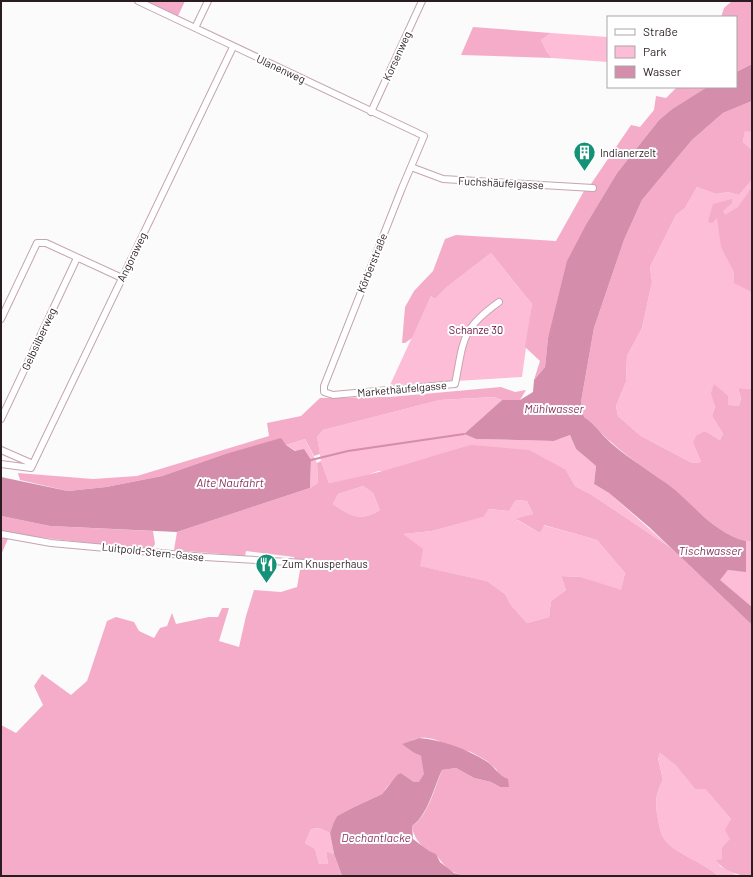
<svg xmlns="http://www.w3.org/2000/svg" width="753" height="877" font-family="Barlow,sans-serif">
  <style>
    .green { fill: #fdbdd6 }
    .forest { fill: #f4acc9; fill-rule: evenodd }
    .water { fill: #d48eab }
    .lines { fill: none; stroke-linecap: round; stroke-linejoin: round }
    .stream { stroke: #d48eab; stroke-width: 2 }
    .street-casing { stroke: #c5a4b1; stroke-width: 8 }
    .street { stroke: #fff; stroke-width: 6 }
    .labels { text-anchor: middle; stroke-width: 4; stroke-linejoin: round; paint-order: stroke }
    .street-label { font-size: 11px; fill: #291d22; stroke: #fff }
    .poi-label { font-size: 11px; fill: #291d22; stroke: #fff; text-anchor: start }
    .park-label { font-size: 11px; fill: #62103c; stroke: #fff }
    .water-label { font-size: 12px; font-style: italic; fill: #87345c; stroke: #fff }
  </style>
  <rect width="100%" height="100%" fill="#fbfbfb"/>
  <path class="green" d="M551,33l57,4v25l-56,-4 -5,-6 -6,-12z
    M745,130l7,2v18l-9,-8z
    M752,180v209l-14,-1 3,10 -2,8 -24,-1 -3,11 11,18 -3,6 -15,-9 -12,12 8,19 -9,1 -51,-27 -23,-20 -2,-10 10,-24 1,-26 15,-28 10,-46 -2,-15 26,-52 9,-7 12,-21 19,7 12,-2 11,3z
    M491,253l41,51 -10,73 -132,8 41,-89 4,3 12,-12z
    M494,397l8,3 -38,34 12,5 78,2 16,-6 6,14 20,17 -2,18 15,9 62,55 -79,-53 -17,-9 -9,-16 -188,1 -18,7 -31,5 -8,-22 -4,-24 6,-7 117,-30z
    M305,439l12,24 1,20 -8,5 1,-28 -25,-15z
    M363,486l10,7 7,17c-19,12 -30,6 -47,-6l5,-10z
    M516,500l11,1 6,13 -16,6 23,13 3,-8 54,15 28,33 -4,18 -40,-14 -20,-1 5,14 -15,11 -2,16 -22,6 -16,-18 -6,-11 -18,-13 -68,-15 -17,-32 30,-3 50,-14 7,-8 20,2z
    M746,541l6,1v65l-33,-27 9,-10 18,1z
    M660,753l16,11 19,25h10l26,30 -1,20 -7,20 -6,1 3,6 18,10h-20c-15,-15 -45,-22 -55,-39 -3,-5 -4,-13 -5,-18 -3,-15 -3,-25 5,-39l-5,-23z
    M319,828l11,5 4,21 -8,-3 2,13h-9l-4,-15 -10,-6 6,-14z"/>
  <path class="forest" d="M145,1h40l-7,15z
    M732,1h20v63l-16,8v-55h-15l3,-9z
    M473,27l78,6 -10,7 6,12 5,6 -91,-3z
    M677,87h30l-35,22 -13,11 -42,53 -29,48 -40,117 -3,29 -11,13 6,-19 -15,-14 7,-43 -41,-51 -44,34 -12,12 -4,-3 -19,42 -7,5h-3l3,-36 9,-16 19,-20 12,-32 11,-4 100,6 28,-50 7,-7 40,-59 9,2 14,-17 2,-14 10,2z
    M752,101v31l-7,-1 -2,11 9,8v30l-13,15 -11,-3 -12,2 -19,-7 -12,21 -9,7 -26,52 2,15 -10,46 -15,28 -1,26 -10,24 2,10 23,20 51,27 9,-1 -8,-19 3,-7 9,-5 15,9 3,-6 -11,-18 3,-10 -4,-13 3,-9 14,12v9l11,1 2,-8 -3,-10 14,1v153c-30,-3 -55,-33 -78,-52 -20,-17 -44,-30 -63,-48 -10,-8 -16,-18 -27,-25l-3,-15 13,-74 30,-88 18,-40 50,-60 31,-27z
    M752,187v108l-2,-4 -16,-8v-11l-13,-25 -4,-29 -5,5 -4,-1 5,-18 19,-5v4l-9,8 2,4 13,-8z
    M501,387l14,5 11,-2 -6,10h-18l-8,-3 -54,3 -117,30 -6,7 3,17 -6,2 -9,-17 -19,6 -64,10 -60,21 -56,11 -38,4 -48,-11 -2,-7 75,6 44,-3 132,-40 -2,-13 34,-7 19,-18 70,-1z
    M471,445l58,5 37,20 9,16 17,9 79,53 81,77v251c-14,0 -28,-4 -36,-16l6,-1v-11l8,-9 -5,-9 6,-11 -26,-30h-10l-19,-24 -16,-12 -2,5 5,22c-8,14 -8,24 -5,39 1,5 2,13 5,18 10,17 40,24 55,39h-252c-18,-4 -19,-8 -30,-21 -2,-2 -6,-3 -8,-4 -8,-5 -16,-17 -16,-25 16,-10 23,-39 30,-56l14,-2 18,10 17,4 9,5 -1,-12 -3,-6 -9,-8 -16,-9 -27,-7c-5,-6 -18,-8 -25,-7 -6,1 -11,5 -16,6l11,9 7,3c4,10 6,19 -2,27l-5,-1 -13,-9 -3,1 -1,3 -10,10 -5,7 -30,14 -15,8 -7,17 -11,-5 -8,1 -6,14 10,6 4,15h9l-2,-13 8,3 8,22h-341v-151l15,8 27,-28 -9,-19 8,-12 29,21 16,-14 20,-60 9,-4 18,5 5,9 15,7 6,-10 7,-2 5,-13 4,11 33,-7h9l4,-9h7l-10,33 20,6 7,-31 8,-26 27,2 16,-5 3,-17 -6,-13 -48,-6 -1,5 -71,-6 3,-18 133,-44 8,-5 -1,-20 4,-2 8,22c48,-8 95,-25 142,-38zM363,486l10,7 7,17c-19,12 -30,6 -47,-6l5,-10zM516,500l11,1 6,13 -17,5 24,14 4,-8 53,15 28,33 -4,17 -40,-13 -20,-1 5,14 -15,11 -2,16 -22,6 -16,-18 -6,-11 -18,-13 -67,-15 3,-17 -20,-15 29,-3 51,-14 6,-8 20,2z
    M1,516l49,10 103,5 2,13 -4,6 -141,-16 -9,21z"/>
  <path class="water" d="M752,64v37l-29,12 -31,27 -50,60 -18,40 -30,88 -13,74 3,15c11,7 17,17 27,26 19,17 43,30 64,47 21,18 43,45 71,51v31l-18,-2 -8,10 32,27v18l-103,-98 -40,-34 -15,-9 2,-18 -20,-17 -6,-14 -16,6 -78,-2 -12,-5 38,-34h18l13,-8 1,-12 11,-13 3,-29 19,-77 21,-40 29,-48 42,-53 13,-11 35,-22h29v-15z
    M281,438l5,7 9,6 9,-2 7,11 -1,28 -133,44 -127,-6 -49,-10v-39l67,14 38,-4 56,-11 60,-21z
    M419,738c23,2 48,11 67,23 10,6 10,13 22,18l1,8h-9l-9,-5 -17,-4 -18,-10 -14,2c-8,17 -14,45 -30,56l1,13 16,12 7,3 4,8 14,11 12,3h-124l-8,-22 -4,-21 4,-11 3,-6 15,-8 30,-14 16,-20 3,-1 13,9h5l5,-8 -3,-18 -7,-3 -12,-9z"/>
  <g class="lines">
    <path class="stream" d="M311,460l37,-9 116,-17"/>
    <defs>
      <path id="street" d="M138,1l286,135 -22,52 -78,198v6l9,3 122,-11c9,-44 5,-54 44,-82
        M195,28l13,-27
        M371,112l51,-111
        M411,167l32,12 150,9
        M1,319l36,-76h9l76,35
        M1,419l76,-161
        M1,450l32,14
        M1,464l30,4 202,-421
        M1,534l50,9 154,14 100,6"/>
    </defs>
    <use href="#street" class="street-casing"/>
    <use href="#street" class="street"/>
  </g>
  <defs>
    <symbol id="building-pin" viewBox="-11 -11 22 30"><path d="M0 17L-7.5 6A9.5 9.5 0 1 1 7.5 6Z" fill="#159177" stroke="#fff"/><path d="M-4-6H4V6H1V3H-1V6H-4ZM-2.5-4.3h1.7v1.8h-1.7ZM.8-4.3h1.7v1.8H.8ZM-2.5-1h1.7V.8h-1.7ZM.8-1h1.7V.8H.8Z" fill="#fff"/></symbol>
    <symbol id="restaurant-pin" viewBox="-11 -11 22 30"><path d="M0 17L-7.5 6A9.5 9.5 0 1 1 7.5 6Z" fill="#159177" stroke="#fff"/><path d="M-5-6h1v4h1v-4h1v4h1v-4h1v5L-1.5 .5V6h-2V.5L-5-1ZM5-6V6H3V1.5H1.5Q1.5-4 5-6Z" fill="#fff"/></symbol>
  </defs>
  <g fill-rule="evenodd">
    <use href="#building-pin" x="572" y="140" width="25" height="34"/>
    <use href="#restaurant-pin" x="254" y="552" width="25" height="34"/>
  </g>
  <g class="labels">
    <g class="street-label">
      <text transform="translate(397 56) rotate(-65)" y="4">Korsenweg</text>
      <text transform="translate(281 69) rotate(25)" y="4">Ulanenweg</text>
      <text transform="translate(501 183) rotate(3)" y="4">Fuchshäufelgasse</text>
      <text transform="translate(132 257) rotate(-64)" y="4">Angoraweg</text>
      <text transform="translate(372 263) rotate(-68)" y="4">Körberstraße</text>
      <text transform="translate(39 339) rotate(-65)" y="4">Gelbsilberweg</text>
      <text transform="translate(402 389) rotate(-5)" y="4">Markethäufelgasse</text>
      <text transform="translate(153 552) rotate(6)" y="4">Luitpold-Stern-Gasse</text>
    </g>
    <g class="poi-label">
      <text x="600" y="157">Indianerzelt</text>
      <text x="282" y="568">Zum Knusperhaus</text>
    </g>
    <g class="park-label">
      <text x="476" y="334">Schanze 30</text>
    </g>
    <g class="water-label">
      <text x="554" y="413">Mühlwasser</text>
      <text x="230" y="487">Alte Naufahrt</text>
      <text x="710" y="555">Tischwasser</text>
      <text x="376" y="842">Dechantlacke</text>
    </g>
  </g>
  <rect width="753" height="877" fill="none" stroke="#291d22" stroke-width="4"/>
  <rect x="607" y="16" width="130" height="72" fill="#ffffff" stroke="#a9a5a7"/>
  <rect x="615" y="29" width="20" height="6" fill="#ffffff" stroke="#a9a5a7"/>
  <text x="643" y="36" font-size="12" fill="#291d22">Straße</text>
  <rect x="615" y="46" width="20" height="12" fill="#fdbdd6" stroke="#a9a5a7"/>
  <text x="643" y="56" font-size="12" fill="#291d22">Park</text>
  <rect x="615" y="66" width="20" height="12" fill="#d48eab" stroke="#a9a5a7"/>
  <text x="643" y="76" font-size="12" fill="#291d22">Wasser</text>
</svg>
